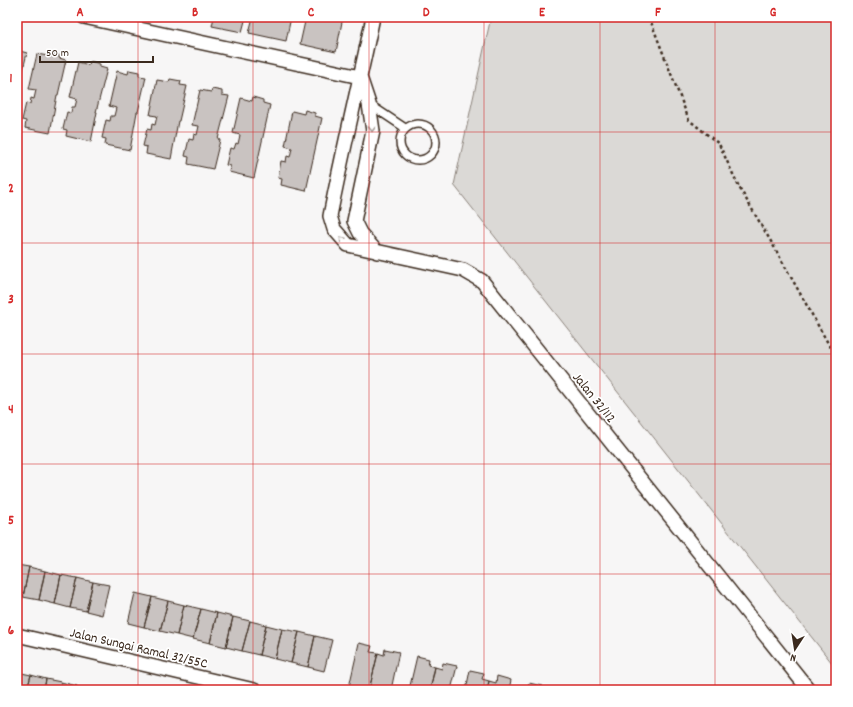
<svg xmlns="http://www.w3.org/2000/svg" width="853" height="707" font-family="Dekko,sans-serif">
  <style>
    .green { fill: #dbd9d6; stroke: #8b827a }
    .building { fill: #c9c3c1; stroke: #3b2a1e }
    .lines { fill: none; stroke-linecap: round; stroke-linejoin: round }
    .service-casing { stroke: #3b2a1e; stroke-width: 10 }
    .minor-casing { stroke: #3b2a1e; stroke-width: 16 }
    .path { stroke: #3b2a1e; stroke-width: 2.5; stroke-dasharray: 3 3; stroke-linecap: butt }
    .service { stroke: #fff; stroke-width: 7 }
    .minor { stroke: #fff; stroke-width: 13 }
    .oneway { stroke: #a79f9a }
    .grid { fill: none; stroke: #d62828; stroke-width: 1; stroke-opacity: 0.55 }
    .labels { text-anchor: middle; stroke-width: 3.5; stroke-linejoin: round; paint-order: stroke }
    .street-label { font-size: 14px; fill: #3b2a1e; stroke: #fff }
    .neatline { fill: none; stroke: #d62828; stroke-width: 1.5 }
    .grid-label { font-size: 13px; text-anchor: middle; font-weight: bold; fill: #d62828 }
  </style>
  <rect width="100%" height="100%" fill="#f7f6f6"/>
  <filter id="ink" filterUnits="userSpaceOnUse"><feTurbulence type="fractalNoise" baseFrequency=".025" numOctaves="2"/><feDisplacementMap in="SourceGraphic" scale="8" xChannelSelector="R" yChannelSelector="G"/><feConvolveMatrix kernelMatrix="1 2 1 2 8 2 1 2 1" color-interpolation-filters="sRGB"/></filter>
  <g filter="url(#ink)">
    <path class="green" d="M491,17h345v651l-382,-483z"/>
    <path class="building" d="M214,17h32l-4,15 -30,-6z
      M253,17h38l-5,24 -37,-8z
      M306,17h37l-7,35 -36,-8z
      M17,47l4,1 -1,3 7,2 -10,41z
      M49,53l10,2v3l7,2 -8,35h-1l-7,38 -25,-5 1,-7 -4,-1 4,-17 4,1 1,-6 3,1 2,-9 -7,-1 8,-35 11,2z
      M90,61l10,3v3l7,2 -11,43h1l-6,30 -25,-6 1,-6 -4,-1 4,-17 4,1 1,-6h3l2,-8 -7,-2 8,-35 11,3z
      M129,70l10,2v4l7,1 -8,35h-1l-7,38 -25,-5 1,-6 -4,-1 4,-18 4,1 1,-5h3l2,-8 -7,-2 8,-35 11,3z
      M170,79l11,2 -1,4 7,1 -8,35h-1l-7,38 -25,-5 1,-7 -4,-1 4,-17 4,1 1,-6 3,1 2,-9 -7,-1 7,-35 12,2z
      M212,89l10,2v4l7,1 -11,43 2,1 -7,29 -25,-5 1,-7 -4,-1 4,-17 4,1 1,-6 3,1 2,-9 -7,-1 8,-35 11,2z
      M253,97l10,3v3l7,2 -16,73 -25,-6 1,-6 -4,-1 4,-17 4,1 2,-6 2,1 2,-9 -7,-2 8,-35 11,3z
      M305,110l10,3v3l7,2 -16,73 -25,-6 1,-6 -4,-1 3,-17 5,1 1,-6 3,1 2,-9 -7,-2 7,-35 12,3z
      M17,565l12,2 -6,30 -6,-2z
      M29,567l16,4 -6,29 -16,-3z
      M45,571l16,4 -6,29 -16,-4z
      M61,575l16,3 -7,30 -15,-4z
      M77,578l16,4 -7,29 -16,-3z
      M93,582l16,3 -7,30 -16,-4z
      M135,593l17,4 -8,30 -16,-4z
      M152,597l16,4 -8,30 -16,-4z
      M168,601l16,4 -7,30 -17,-4z
      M184,605l17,4 -8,30 -16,-4z
      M201,609l16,4 -7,30 -17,-4z
      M217,613l16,4 -7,30 -16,-4z
      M233,617l17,4 -8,30 -16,-4z
      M250,621l16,4 -7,30 -17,-4z
      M266,625l16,4 -7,30 -16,-4z
      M282,629l17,3 -8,31 -16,-4z
      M299,632l16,4 -7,31 -17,-4z
      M315,636l17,4 -8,31 -16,-4z
      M359,643l13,3 -2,6 8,1 -9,37h-8l-12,-3z
      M385,649l14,3 -8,38h-22l9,-37 6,2z
      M417,656l12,3 -1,6 7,2 -5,23h-21z
      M443,663l14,3 -6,24h-21l5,-23 7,2z
      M470,670l14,3 -2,6 7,2 -2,9h-21z
      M17,672l14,3 -4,15h-10z
      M31,675l15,4 -2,11h-17z
      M497,676l14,4 -2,10h-22l2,-9 7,2z
      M46,679l15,3 -1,8h-16z
      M61,682l16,4 -1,4h-16z
      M529,683l13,3 -1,4h-14z"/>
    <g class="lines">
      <defs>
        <path id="service" d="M369,104l36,24
          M400 142a18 18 0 1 1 36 0a18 18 0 1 1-36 0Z"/>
        <path id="minor" d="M84,17l276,60
          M373,17c-14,67 -30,133 -43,199l4,13 14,16 115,25 19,11 327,409
          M360,77l9,27 4,27 -19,90 6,12 17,19
          M17,635l237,55"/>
      </defs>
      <use href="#service" class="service-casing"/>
      <use href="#minor" class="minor-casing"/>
      <path class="path" d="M649,17l40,103 30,24 20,43 34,58 56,100 7,10"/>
      <use href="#service" class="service"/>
      <use href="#minor" class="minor"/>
    </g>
    <defs><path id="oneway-chevron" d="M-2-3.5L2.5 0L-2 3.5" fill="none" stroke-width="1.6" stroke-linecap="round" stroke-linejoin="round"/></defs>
    <g class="oneway">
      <use href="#oneway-chevron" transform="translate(372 129) rotate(89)"/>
      <use href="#oneway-chevron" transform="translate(342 239) rotate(-131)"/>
    </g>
  </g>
  <path class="grid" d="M138,17v673M253,17v673M369,17v673M484,17v673M600,17v673M715,17v673M17,132h819M17,243h819M17,354h819M17,464h819M17,574h819"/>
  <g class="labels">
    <g class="street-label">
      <text transform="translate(595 397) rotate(51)" y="5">Jalan 32/112</text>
      <text transform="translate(139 647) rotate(13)" y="5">Jalan Sungai Ramal 32/55C</text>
    </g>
  </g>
  <rect width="853" height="707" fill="none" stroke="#fff" stroke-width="44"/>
  <g transform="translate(795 649) rotate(192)" stroke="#ffffff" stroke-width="3" paint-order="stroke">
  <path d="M0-3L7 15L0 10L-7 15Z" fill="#3b2a1e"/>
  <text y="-6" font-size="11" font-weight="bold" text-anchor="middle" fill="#3b2a1e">N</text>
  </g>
  <path d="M40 56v6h113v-6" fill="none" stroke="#3b2a1e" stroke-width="2"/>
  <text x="46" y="56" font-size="12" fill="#3b2a1e" stroke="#ffffff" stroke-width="3" paint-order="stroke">50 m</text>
  <rect x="22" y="22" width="809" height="663" class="neatline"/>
  <g class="grid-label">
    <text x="80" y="16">A</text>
    <text x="195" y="16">B</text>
    <text x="311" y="16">C</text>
    <text x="426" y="16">D</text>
    <text x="542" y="16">E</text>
    <text x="658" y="16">F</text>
    <text x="773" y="16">G</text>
    <text x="11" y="82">1</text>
    <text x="11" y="192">2</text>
    <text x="11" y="303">3</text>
    <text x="11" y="413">4</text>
    <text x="11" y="524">5</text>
    <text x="11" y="634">6</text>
  </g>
</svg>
